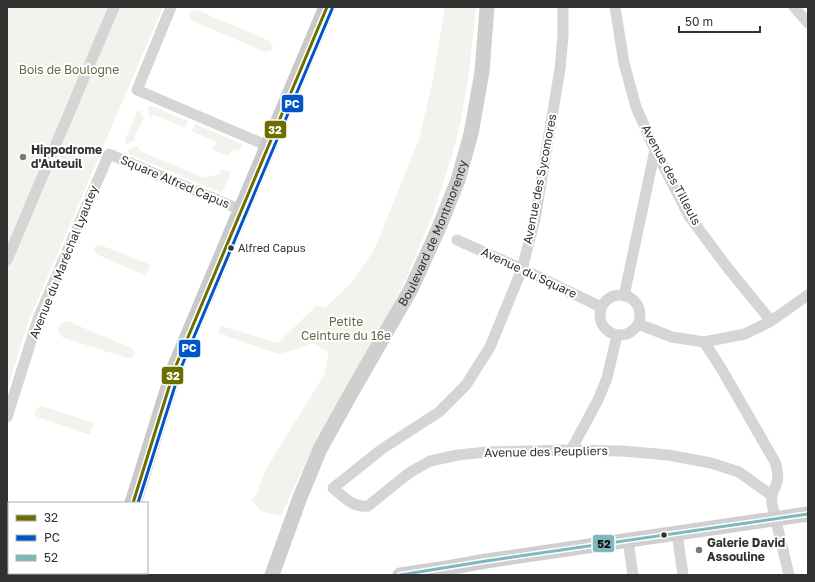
<svg xmlns="http://www.w3.org/2000/svg" width="815" height="582" font-family="'Golos Text',sans-serif">
  <style>
    .green { fill: #f2f3ec }
    .lines { fill: none; stroke-linecap: round; stroke-linejoin: round }
    .street { stroke: #d5d5d5; stroke-width: 11 }
    .secondary { stroke: #cfcfcf; stroke-width: 15 }
    .primary { stroke: #c9c9c9; stroke-width: 17 }
    .bus-1-casing { stroke: #fff; stroke-width: 6 }
    .bus-2-casing { stroke: #fff; stroke-width: 6 }
    .bus-3-casing { stroke: #fff; stroke-width: 6 }
    .bus-1 { stroke: #6e6e00; stroke-width: 3 }
    .bus-2 { stroke: #0055c8; stroke-width: 3 }
    .bus-3 { stroke: #7cb8bc; stroke-width: 3 }
    .poi-dot { fill: #797979; stroke: #fff; stroke-width: 1.5 }
    .bus-dot { fill: #313131; stroke: #fff; stroke-width: 1.5 }
    .labels { text-anchor: middle; stroke-width: 4; stroke-linejoin: round; paint-order: stroke }
    .bus-label { font-size: 11px; fill: #313131; stroke: #fff; text-anchor: start }
    .park-label { font-size: 12px; fill: #606c3f; stroke: #fff }
    .poi-label { font-size: 12px; font-weight: bold; fill: #313131; stroke: #fff; text-anchor: start }
    .street-label { font-size: 12px; fill: #313131; stroke: #fff }
    .line-badge { stroke: #fff; stroke-width: 1.5 }
    .badge-label { font-size: 11px; text-anchor: middle; font-weight: bold; fill: #fff }
    .pale-badge-label { font-size: 11px; text-anchor: middle; font-weight: bold; fill: #111 }
  </style>
  <rect width="100%" height="100%" fill="#fff"/>
  <path class="green" d="M7,7h156l-136,318 -20,66z
    M445,7h31l-7,65 -8,49 -9,34 -19,59 -24,58 -20,41 -72,125 -36,78 -20,-5 -10,-12 5,-4 10,-26 58,-94 5,-22 -16,-10 -15,6 -20,5 -60,-21 3,-7 57,17 39,-38 8,3 27,-26 21,-30 46,-112 14,-61z
    M192,10h5l73,31 3,6 -3,4 -5,1 -74,-32 -2,-5z
    M151,106l37,15 -3,7 -31,-13 -4,2 -3,-10z
    M140,110l4,9 -2,2 -8,17 1,2 -9,4 -1,-4 12,-29z
    M195,124l47,20 -2,6 -4,2 -1,-3 -5,2 1,3 -4,1 -14,-5 3,-8 -24,-11z
    M138,146l2,5 62,26 17,-2 3,-6 9,3 -9,21 -93,-39 -1,-4z
    M98,244l53,21 -5,11 -50,-22 -2,-3v-3z
    M67,321l65,27 3,5 -3,5h-5l-63,-20c-6,-4 -7,-8 -3,-15z
    M42,406l52,17 -4,12 -52,-18 -3,-2v-4l4,-4z"/>
  <g class="lines">
    <path class="street" d="M171,7l-34,83 131,56
      M563,7v28l-3,34 -25,150 -13,50 -32,78 -24,38 -27,27 -57,37 -49,39c11,9 20,20 35,18l41,-33 21,-12 28,-6 29,-3 84,-2 51,1 46,4 43,8 28,9 32,23
      M615,7l9,56 12,44 19,43 34,66 38,51 44,54
      M794,7l14,16
      M457,240l65,29 79,38
      M7,260l107,-253
      M600 315a20 20 0 1 1 40 0a20 20 0 1 1-40 0Z
      M624,296l31,-146
      M638,324l34,13 32,5 41,-8 26,-13 37,-26
      M704,342l17,26 54,94c2,6 4,14 2,20 -3,10 -6,9 -5,22l17,71
      M7,417l31,-98 71,-165 132,56
      M571,450l27,-50 9,-22 10,-43
      M677,533l6,42
      M628,540l5,35
      M7,554l2,2"/>
    <g class="secondary">
      <path id="s1" d="M272,575l27,-75 21,-51 30,-54 61,-106 27,-59 20,-50 13,-46 11,-62 5,-65"/>
      <path d="M400,575l47,-7 39,-7 322,-47"/>
    </g>
    <path class="primary" d="M133,503l42,-135 152,-361
      M96,575l1,-2
      M116,575l1,-2"/>
    <defs>
      <path id="bus-1" d="M133,503l42,-135 152,-361"/>
      <path id="bus-2" d="M138,503l42,-133 152,-361"/>
      <path id="bus-3" d="M400,575l86,-14 322,-47"/>
    </defs>
    <use href="#bus-1" class="bus-1-casing"/>
    <use href="#bus-2" class="bus-2-casing"/>
    <use href="#bus-3" class="bus-3-casing"/>
    <use href="#bus-1" class="bus-1"/>
    <use href="#bus-2" class="bus-2"/>
    <use href="#bus-3" class="bus-3"/>
  </g>
  <g class="poi-dot">
    <circle cx="23" cy="157" r="4"/>
    <circle cx="699" cy="550" r="4"/>
  </g>
  <g class="bus-dot">
    <circle cx="231" cy="248" r="3.5"/>
    <circle cx="664" cy="535" r="3.5"/>
  </g>
  <g class="labels">
    <g class="bus-label">
      <text x="238" y="252">Alfred Capus</text>
    </g>
    <g class="park-label">
      <text x="69" y="74">Bois de Boulogne</text>
      <text x="346" y="326">Petite<tspan x="346" dy="14">Ceinture du 16e</tspan></text>
    </g>
    <g class="poi-label">
      <text x="31" y="154">Hippodrome<tspan x="31" dy="14">d'Auteuil</tspan></text>
      <text x="707" y="547">Galerie David<tspan x="707" dy="14">Assouline</tspan></text>
    </g>
    <g class="street-label">
      <text transform="translate(671 175) rotate(62)" y="4">Avenue des Tilleuls</text>
      <text transform="translate(540 179) rotate(-79)" y="4">Avenue des Sycomores</text>
      <text transform="translate(175 182) rotate(23)" y="4">Square Alfred Capus</text>
      <text dy="4" stroke="none"><textPath href="#s1" startOffset="379">Boulevard de Montmorency</textPath></text>
      <text transform="translate(64 262) rotate(-68)" y="4">Avenue du Maréchal Lyautey</text>
      <text transform="translate(529 273) rotate(25)" y="4">Avenue du Square</text>
      <text transform="translate(546 452) rotate(-1)" y="4">Avenue des Peupliers</text>
    </g>
  </g>
  <g class="line-badge">
    <rect x="281" y="94" width="23" height="19" rx="4" fill="#0055c8"/>
    <rect x="264" y="120" width="23" height="19" rx="4" fill="#6e6e00"/>
    <rect x="178" y="339" width="23" height="19" rx="4" fill="#0055c8"/>
    <rect x="161" y="366" width="23" height="19" rx="4" fill="#6e6e00"/>
    <rect x="592" y="534" width="23" height="19" rx="4" fill="#7cb8bc"/>
  </g>
  <g class="badge-label">
    <text x="292" y="108">PC</text>
    <text x="275" y="134">32</text>
    <text x="189" y="352">PC</text>
    <text x="173" y="380">32</text>
  </g>
  <g class="pale-badge-label">
    <text x="604" y="548">52</text>
  </g>
  <rect width="815" height="582" fill="none" stroke="#313131" stroke-width="16"/>
  <rect x="8" y="502" width="140" height="72" fill="#ffffff" stroke="#adadad"/>
  <rect x="16" y="515" width="20" height="6" fill="#6e6e00" stroke="#adadad"/>
  <text x="44" y="522" font-size="12" fill="#313131">32</text>
  <rect x="16" y="535" width="20" height="6" fill="#0055c8" stroke="#adadad"/>
  <text x="44" y="542" font-size="12" fill="#313131">PC</text>
  <rect x="16" y="555" width="20" height="6" fill="#7cb8bc" stroke="#adadad"/>
  <text x="44" y="562" font-size="12" fill="#313131">52</text>
  <path d="M679 26v6h81v-6" fill="none" stroke="#313131" stroke-width="2"/>
  <text x="685" y="26" font-size="12" fill="#313131" stroke="#ffffff" stroke-width="3" paint-order="stroke">50 m</text>
</svg>
